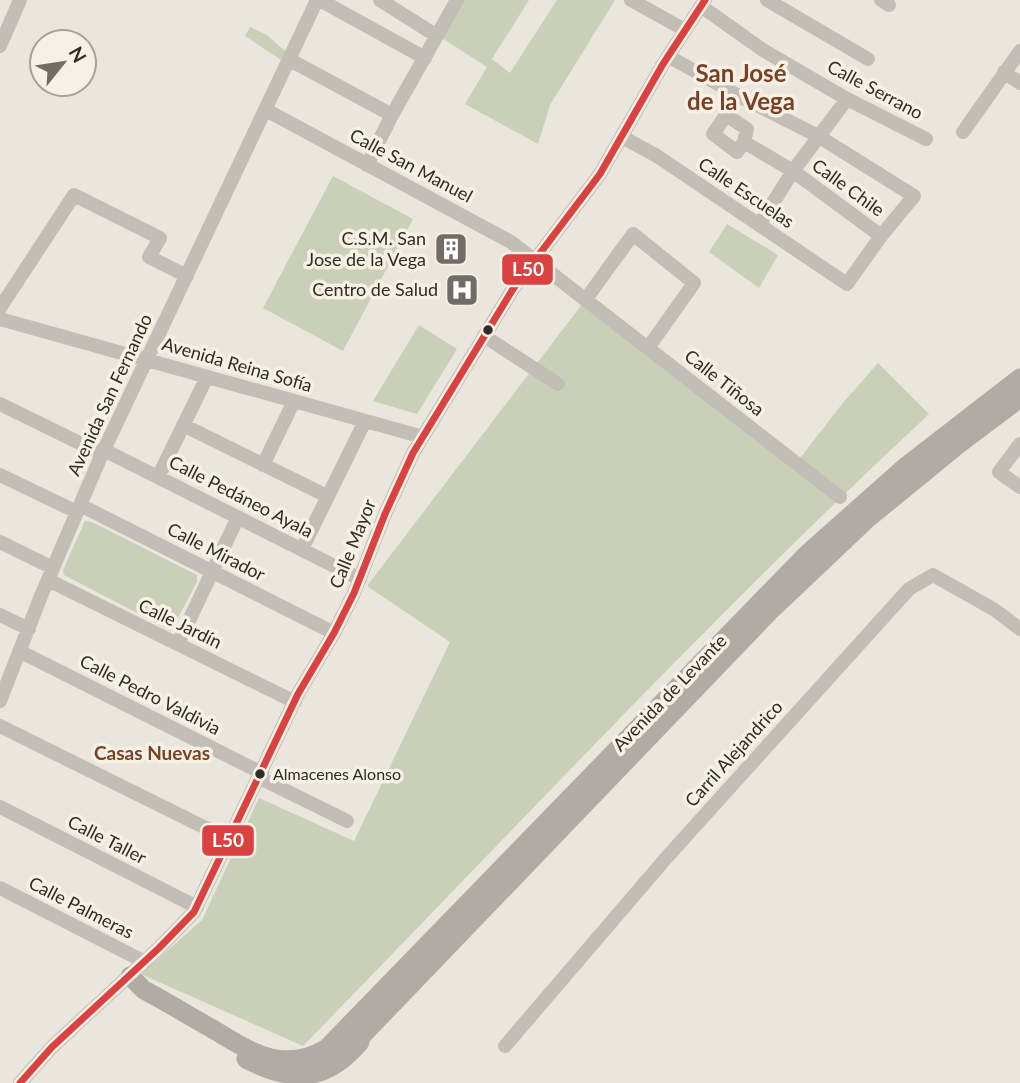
<svg xmlns="http://www.w3.org/2000/svg" width="1020" height="1083" font-family="Lato,sans-serif">
  <style>
    .green { fill: #cacfb8 }
    .lines { fill: none; stroke-linecap: round; stroke-linejoin: round }
    .minor { stroke: #c2bdb7; stroke-width: 14 }
    .major { stroke: #b1aba6; stroke-width: 19 }
    .bus-1-casing { stroke: #f7f0e4; stroke-width: 12 }
    .bus-1 { stroke: #da4241; stroke-width: 7 }
    .bus-dot { fill: #322b26; stroke: #f7f0e4; stroke-width: 2.5 }
    .labels { text-anchor: middle; stroke-width: 7; stroke-linejoin: round; paint-order: stroke }
    .bus-label { font-size: 16px; fill: #322b26; stroke: #f7f0e4; text-anchor: start }
    .street-label { font-size: 18px; fill: #322b26; stroke: #f7f0e4 }
    .poi-label { font-size: 18px; fill: #322b26; stroke: #f7f0e4; text-anchor: end }
    .neighbourhood-label { font-size: 19px; font-weight: bold; fill: #7c3e25; stroke: #f7f0e4 }
    .district-label { font-size: 24px; font-weight: bold; fill: #7c3e25; stroke: #f7f0e4 }
    .line-badge { stroke: #f7f0e4; stroke-width: 2.5 }
    .badge-label { font-size: 19px; text-anchor: middle; font-weight: bold; fill: #fff }
  </style>
  <rect width="100%" height="100%" fill="#eae5dd"/>
  <path class="green" d="M459,0h70l-37,59 18,14 47,-73h58l-65,105 -12,39 -73,-40 22,-37 -48,-31z
    M250,27l17,8 19,17 -5,8 -36,-24z
    M333,176l80,43 -70,132 -80,-43z
    M727,224l51,31 -19,33 -50,-36z
    M586,299l211,163 45,-58 36,-41 51,51c-217,202 -419,420 -626,632l-162,-72 61,-54 57,-122 95,43 96,-199 -83,-56z
    M419,325l38,24 -40,65 -44,-13z
    M85,521l7,1 105,53v7l-24,45 -7,1 -102,-53 -1,-5z"/>
  <g class="lines">
    <path class="minor" d="M320,0l105,58
      M380,0l57,36
      M631,0l54,30
      M767,0l101,59
      M881,0l8,5
      M701,6l62,44 84,49 79,40
      M0,46l20,-46
      M290,60l102,55
      M1004,72l16,11
      M266,110l245,132 329,255
      M726,115l21,14 -3,13 -7,10 -24,-18z
      M963,132l57,-81
      M622,137l35,19 190,128 34,-48 33,-40 -96,-60 -79,-40 -71,-40
      M744,142l49,29 88,65
      M367,165l25,-50 65,-115
      M759,225l34,-54 54,-72
      M586,299l47,-65 61,49 -46,65
      M0,308l74,-113 86,43 -11,19 38,19
      M0,319l423,118
      M484,336l74,48
      M0,404l102,50
      M183,425l144,71
      M1020,444l-21,28 21,15
      M104,450l256,129
      M263,465l31,-64
      M0,475l77,37
      M158,477l49,-100
      M80,505l254,128
      M0,542l53,26
      M302,549l63,-128
      M48,580l247,122
      M0,615l29,14
      M178,644l60,-127
      M21,652l241,121
      M0,701l41,-105 61,-142 215,-454
      M0,726l230,114
      M260,778l87,43
      M0,807l197,100
      M0,888l145,74
      M505,1046l162,-189 242,-268 24,-14 62,35 25,19
      M20,1083l32,-36 107,-99 35,-36 104,-218 36,-61 20,-40 31,-79 28,-61 100,-164 87,-115 63,-110 42,-64"/>
    <path class="major" d="M130,976l14,14c23,12 45,26 67,38 38,23 72,47 116,20l480,-494 98,-87 115,-89
      M343,1033l-2,4 1,7 4,3 6,-1 419,-436 95,-90 93,-76 61,-46
      M246,1059c46,24 79,24 114,-17"/>
    <defs>
      <path id="bus-1" d="M20,1083l32,-36 107,-99 35,-36 104,-218 36,-61 20,-40 31,-79 28,-61 100,-164 87,-115 63,-110 42,-64"/>
    </defs>
    <use href="#bus-1" class="bus-1-casing"/>
    <use href="#bus-1" class="bus-1"/>
  </g>
  <defs>
    <symbol id="building-square" viewBox="-11 -11 22 22"><rect x="-9" y="-9" width="18" height="18" rx="4" fill="#726c66" stroke="#f7f0e4"/><path d="M-4-6H4V6H1V3H-1V6H-4ZM-2.5-4.3h1.7v1.8h-1.7ZM.8-4.3h1.7v1.8H.8ZM-2.5-1h1.7V.8h-1.7ZM.8-1h1.7V.8H.8Z" fill="#fff"/></symbol>
    <symbol id="hospital-square" viewBox="-11 -11 22 22"><rect x="-9" y="-9" width="18" height="18" rx="4" fill="#726c66" stroke="#f7f0e4"/><path d="M-5-5h3v3.5h4V-5h3V5h-3V1.5h-4V5h-3Z" fill="#fff"/></symbol>
  </defs>
  <g fill-rule="evenodd">
    <use href="#building-square" x="432" y="230" width="38" height="38"/>
    <use href="#hospital-square" x="443" y="271" width="38" height="38"/>
  </g>
  <g class="bus-dot">
    <circle cx="488" cy="330" r="6"/>
    <circle cx="260" cy="774" r="6"/>
  </g>
  <g class="labels">
    <g class="bus-label">
      <text x="273" y="780">Almacenes Alonso</text>
    </g>
    <g class="street-label">
      <text transform="translate(875 90) rotate(28)" y="6">Calle Serrano</text>
      <text transform="translate(411 166) rotate(28)" y="6">Calle San Manuel</text>
      <text transform="translate(848 188) rotate(36)" y="6">Calle Chile</text>
      <text transform="translate(746 193) rotate(34)" y="6">Calle Escuelas</text>
      <text transform="translate(237 365) rotate(16)" y="6">Avenida Reina Sofía</text>
      <text transform="translate(724 383) rotate(38)" y="6">Calle Tiñosa</text>
      <text transform="translate(110 395) rotate(-65)" y="6">Avenida San Fernando</text>
      <text transform="translate(241 497) rotate(27)" y="6">Calle Pedáneo Ayala</text>
      <text transform="translate(353 544) rotate(-68)" y="6">Calle Mayor</text>
      <text transform="translate(216 552) rotate(27)" y="6">Calle Mirador</text>
      <text transform="translate(180 624) rotate(26)" y="6">Calle Jardín</text>
      <text transform="translate(670 693) rotate(-46)" y="6">Avenida de Levante</text>
      <text transform="translate(150 695) rotate(27)" y="6">Calle Pedro Valdivia</text>
      <text transform="translate(734 754) rotate(-48)" y="6">Carril Alejandrico</text>
      <text transform="translate(107 840) rotate(27)" y="6">Calle Taller</text>
      <text transform="translate(81 908) rotate(27)" y="6">Calle Palmeras</text>
    </g>
    <g class="poi-label">
      <text x="426" y="245">C.S.M. San<tspan x="426" dy="21">Jose de la Vega</tspan></text>
      <text x="438" y="296">Centro de Salud</text>
    </g>
    <g class="neighbourhood-label">
      <text x="152" y="760">Casas Nuevas</text>
    </g>
    <g class="district-label">
      <text x="741" y="82">San José<tspan x="741" dy="28">de la Vega</tspan></text>
    </g>
  </g>
  <g class="line-badge">
    <rect x="501" y="253" width="53" height="33" rx="7" fill="#da4241"/>
    <rect x="201" y="824" width="54" height="33" rx="7" fill="#da4241"/>
  </g>
  <g class="badge-label">
    <text x="528" y="276">L50</text>
    <text x="228" y="847">L50</text>
  </g>
  <g transform="translate(63 63) rotate(60)"><circle r="33" fill="#f7f0e4" stroke="#a8a198" stroke-width="2"/>
  <path d="M0-5L12 26L0 18L-12 26Z" fill="#726c66"/>
  <text y="-10" font-size="19" font-weight="bold" text-anchor="middle" fill="#322b26">N</text>
  </g>
</svg>
